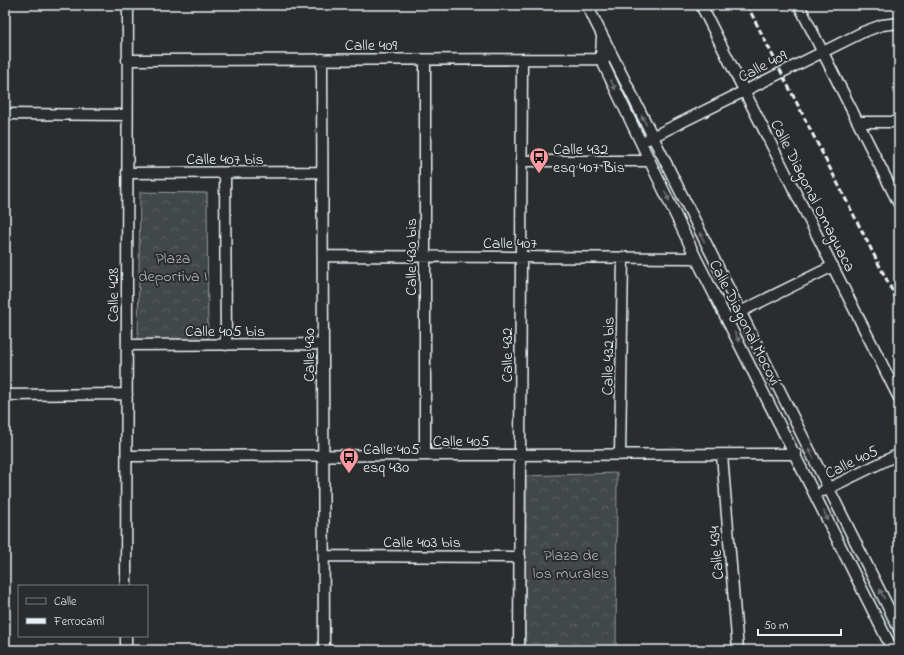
<svg xmlns="http://www.w3.org/2000/svg" width="904" height="655" font-family="'Indie Flower',sans-serif">
  <style>
    .forest { fill: url(#forest-crowns); stroke: #959ca0 }
    .lines { fill: none; stroke-linecap: round; stroke-linejoin: round }
    .street-casing { stroke: #e8f1f8; stroke-width: 13 }
    .street { stroke: #2a2d2e; stroke-width: 10 }
    .rail { stroke: #e8f1f8; stroke-width: 3; stroke-dasharray: 6 3; stroke-linecap: butt }
    .oneway { fill: #6c7275 }
    .labels { text-anchor: middle; stroke-width: 4; stroke-linejoin: round; paint-order: stroke }
    .street-label { font-size: 16px; fill: #e8f1f8; stroke: #2a2d2e }
    .poi-label { font-size: 16px; fill: #e8f1f8; stroke: #2a2d2e; text-anchor: start }
    .park-label { font-size: 16px; fill: #aeb5ba; stroke: #2a2d2e }
  </style>
  <defs>
    <pattern id="forest-crowns" width="20" height="18" patternUnits="userSpaceOnUse"><rect width="20" height="18" fill="#424648"/><path d="M2 6a3 3 0 1 1 6 0M12 15a3 3 0 1 1 6 0" fill="none" stroke="#5d6163"/></pattern>
  </defs>
  <rect width="100%" height="100%" fill="#2a2d2e"/>
  <filter id="ink" filterUnits="userSpaceOnUse"><feTurbulence type="fractalNoise" baseFrequency=".025" numOctaves="2"/><feDisplacementMap in="SourceGraphic" scale="8" xChannelSelector="R" yChannelSelector="G"/><feConvolveMatrix kernelMatrix="1 2 1 2 8 2 1 2 1" color-interpolation-filters="sRGB"/></filter>
  <g filter="url(#ink)">
    <path class="forest" d="M140,192l67,1 1,146 -70,2z
      M617,473l-1,177h-91l1,-174z"/>
    <g class="lines">
      <defs>
        <path id="street" d="M587,5l312,624
          M701,5l198,393
          M799,5l100,199
          M602,36l-1,23 95,199 196,391
          M322,59l2,591
          M127,60l478,-1
          M5,114l122,1
          M858,122h41
          M648,139l215,-107 19,-7 17,-2
          M521,161h129
          M127,173l195,-1
          M225,173l1,172
          M323,256l373,2
          M734,315l99,-49
          M127,345l196,-1
          M5,395l122,-1
          M425,455v-395
          M620,455l3,-198
          M722,455l16,195
          M127,456l669,-2
          M823,491l76,-37
          M324,556l196,1
          M126,586l2,-581
          M126,650v-14
          M519,650l3,-591"/>
      </defs>
      <use href="#street" class="street-casing"/>
      <use href="#street" class="street"/>
      <path class="rail" d="M747,5l152,299"/>
    </g>
    <defs><path id="oneway-solid" d="M-6-.8H1V-3.2L6.5 0L1 3.2V.8H-6Z"/></defs>
    <g class="oneway">
      <use href="#oneway-solid" transform="translate(613 85) rotate(64)"/>
      <use href="#oneway-solid" transform="translate(644 120) rotate(-117)"/>
      <use href="#oneway-solid" transform="translate(667 196) rotate(64)"/>
      <use href="#oneway-solid" transform="translate(702 237) rotate(-117)"/>
      <use href="#oneway-solid" transform="translate(737 337) rotate(63)"/>
      <use href="#oneway-solid" transform="translate(811 453) rotate(-117)"/>
      <use href="#oneway-solid" transform="translate(826 516) rotate(64)"/>
      <use href="#oneway-solid" transform="translate(882 594) rotate(-117)"/>
    </g>
  </g>
  <defs>
    <symbol id="bus-pin" viewBox="-11 -11 22 30"><path d="M0 17L-7.5 6A9.5 9.5 0 1 1 7.5 6Z" fill="#ff9aa2" stroke="#2a2d2e"/><path d="M-5-6H5V4H4V6H2V4H-2V6H-4V4H-5ZM-3.5-4V0h7V-4ZM-3.5 1.2v1.5H-2V1.2ZM2 1.2v1.5H3.5V1.2Z" fill="#111"/></symbol>
  </defs>
  <g fill-rule="evenodd">
    <use href="#bus-pin" x="528" y="146" width="22" height="30"/>
    <use href="#bus-pin" x="338" y="446" width="22" height="30"/>
  </g>
  <g class="labels">
    <g class="street-label">
      <text x="371" y="50">Calle 409</text>
      <text transform="translate(762 65) rotate(-27)" y="6">Calle 409</text>
      <text x="225" y="164">Calle 407 bis</text>
      <text transform="translate(814 195) rotate(63)" y="6">Calle Diagonal Omaguaca</text>
      <text x="510" y="248">Calle 407</text>
      <text transform="translate(410 257) rotate(-90)" y="6">Calle 430 bis</text>
      <text transform="translate(112 295) rotate(-90)" y="6">Calle 428</text>
      <text transform="translate(746 322) rotate(63)" y="6">Calle Diagonal Mocoví</text>
      <text x="225" y="336">Calle 405 bis</text>
      <text transform="translate(308 355) rotate(-90)" y="6">Calle 430</text>
      <text transform="translate(506 355) rotate(-90)" y="6">Calle 432</text>
      <text transform="translate(607 356) rotate(-89)" y="6">Calle 432 bis</text>
      <text x="461" y="446">Calle 405</text>
      <text transform="translate(851 461) rotate(-26)" y="6">Calle 405</text>
      <text x="422" y="547">Calle 403 bis</text>
      <text transform="translate(715 553) rotate(-95)" y="6">Calle 434</text>
    </g>
    <g class="poi-label">
      <text x="553" y="154">Calle 432<tspan x="553" dy="18">esq 407 Bis</tspan></text>
      <text x="363" y="454">Calle 405<tspan x="363" dy="18">esq 430</tspan></text>
    </g>
    <g class="park-label">
      <text x="173" y="263">Plaza<tspan x="173" dy="18">deportiva I</tspan></text>
      <text x="571" y="560">Plaza de<tspan x="571" dy="18">los murales</tspan></text>
    </g>
  </g>
  <rect width="904" height="655" fill="none" stroke="#2a2d2e" stroke-width="20"/>
  <rect x="10" y="10" width="884" height="635" fill="none" stroke="#e8f1f8" stroke-width="1.5" filter="url(#ink)"/>
  <rect x="18" y="585" width="130" height="52" fill="#2a2d2e" stroke="#767b7f"/>
  <rect x="26" y="598" width="20" height="6" fill="#2a2d2e" stroke="#767b7f"/>
  <text x="54" y="605" font-size="12" fill="#e8f1f8">Calle</text>
  <rect x="26" y="618" width="20" height="6" fill="#e8f1f8" stroke="#767b7f"/>
  <text x="54" y="625" font-size="12" fill="#e8f1f8">Ferrocarril</text>
  <path d="M758 629v6h83v-6" fill="none" stroke="#e8f1f8" stroke-width="2"/>
  <text x="764" y="629" font-size="12" fill="#e8f1f8" stroke="#2a2d2e" stroke-width="3" paint-order="stroke">50 m</text>
</svg>
